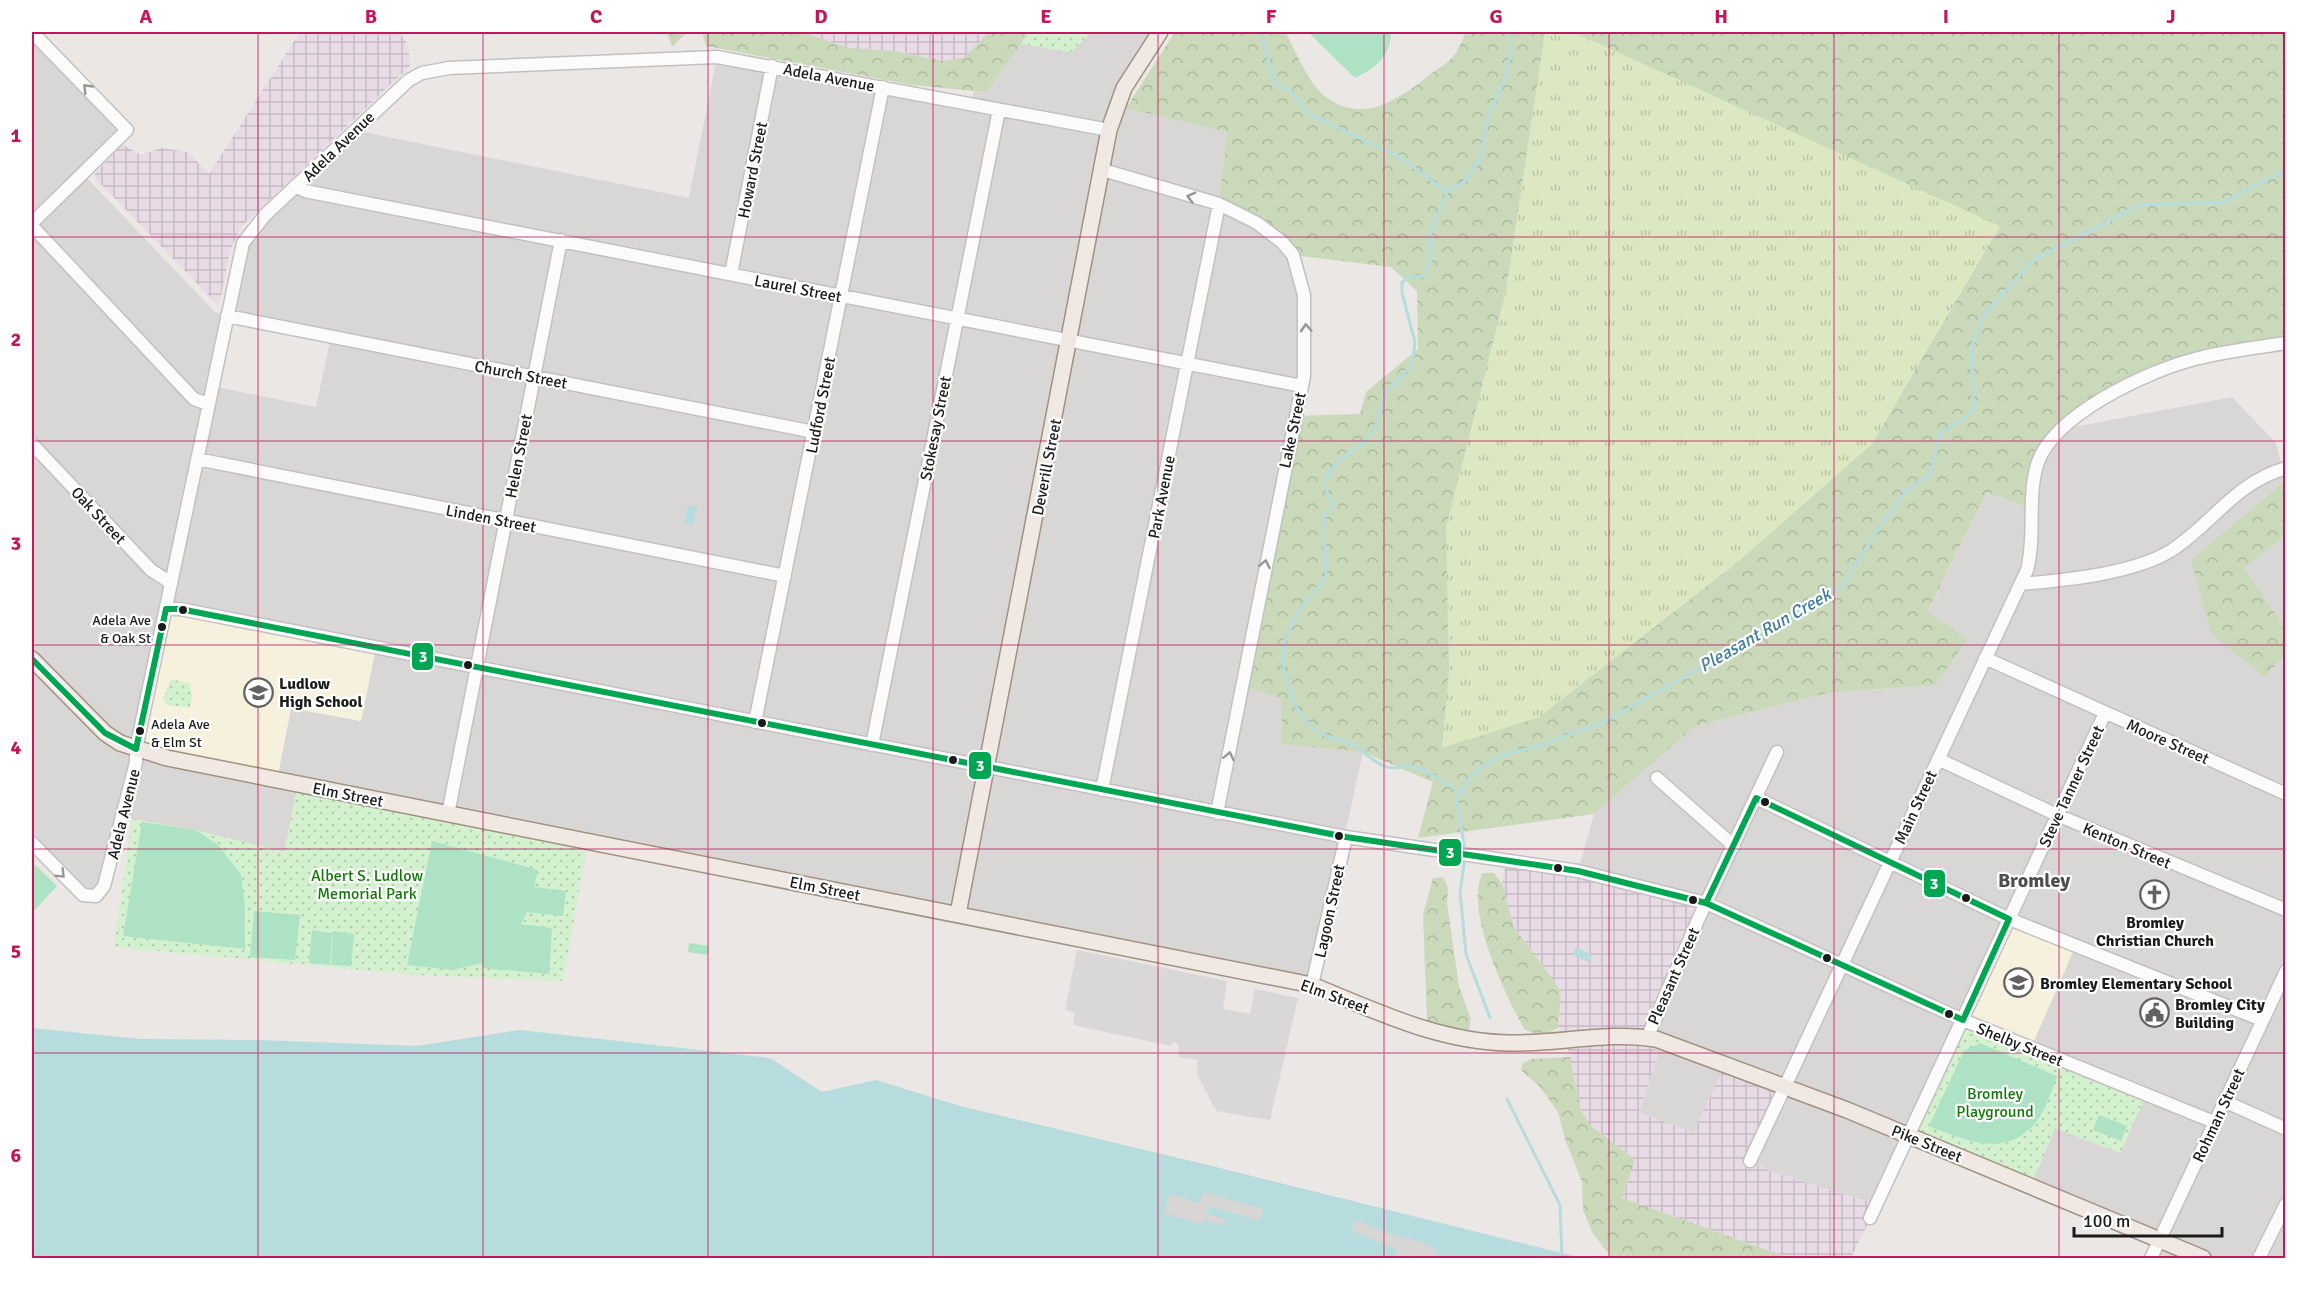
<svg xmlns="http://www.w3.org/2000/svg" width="2317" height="1290" font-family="Signika,sans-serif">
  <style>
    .residential { fill: #d9d7d6; fill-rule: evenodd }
    .industrial { fill: url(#industrial-grid) }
    .education { fill: #f6f1dd }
    .grass { fill: url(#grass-tufts) }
    .forest { fill: url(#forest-crowns) }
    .park { fill: url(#park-dots) }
    .pitch { fill: #aee2c4 }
    .parking { fill: #dad8d7 }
    .water { fill: #b6dcde }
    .pier { fill: #d7d6d5 }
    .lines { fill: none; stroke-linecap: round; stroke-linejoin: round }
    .stream { stroke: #b6dcde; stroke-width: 3 }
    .minor-casing { stroke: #c2c1c0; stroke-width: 15 }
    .major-casing { stroke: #a09181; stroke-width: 18 }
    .minor { stroke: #fcfbfb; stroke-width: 12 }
    .major { stroke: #f0e8e2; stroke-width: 15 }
    .bus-1-casing { stroke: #fff; stroke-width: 10 }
    .bus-1 { stroke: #00a651; stroke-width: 6 }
    .oneway { stroke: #979696 }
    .grid { fill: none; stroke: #c2185b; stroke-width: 1.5; stroke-opacity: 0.55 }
    .bus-dot { fill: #1b1b1b; stroke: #fff; stroke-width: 2 }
    .labels { text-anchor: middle; stroke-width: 4.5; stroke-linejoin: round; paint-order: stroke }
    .bus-label { font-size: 14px; fill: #1b1b1b; stroke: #fff; text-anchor: end }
    .street-label { font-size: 16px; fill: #1b1b1b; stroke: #fff }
    .poi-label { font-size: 16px; font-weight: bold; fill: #1b1b1b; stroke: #fff; text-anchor: start }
    .park-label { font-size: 16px; fill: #13780a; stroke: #fff }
    .water-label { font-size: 18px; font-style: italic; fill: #427d9c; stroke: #fff }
    .quarter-label { font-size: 20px; font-weight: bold; fill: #4e4e4e; stroke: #fff }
    .line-badge { stroke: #fff; stroke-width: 2 }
    .badge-label { font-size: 16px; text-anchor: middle; font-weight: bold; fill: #fff }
    .neatline { fill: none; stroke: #c2185b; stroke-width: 2 }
    .grid-label { font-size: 20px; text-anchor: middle; font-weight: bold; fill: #c2185b }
  </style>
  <defs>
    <pattern id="industrial-grid" width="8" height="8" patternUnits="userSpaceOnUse" patternTransform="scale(1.5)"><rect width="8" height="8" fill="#e8dbe5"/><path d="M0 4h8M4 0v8" fill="none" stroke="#c6bbc4"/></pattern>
    <pattern id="grass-tufts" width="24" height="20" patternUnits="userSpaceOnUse" patternTransform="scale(1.5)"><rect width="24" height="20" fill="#dce8c1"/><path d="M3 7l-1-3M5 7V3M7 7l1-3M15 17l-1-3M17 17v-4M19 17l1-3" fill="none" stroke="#bcc6a5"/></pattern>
    <pattern id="forest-crowns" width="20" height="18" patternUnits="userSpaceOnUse" patternTransform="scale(1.5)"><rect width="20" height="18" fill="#c9d9b9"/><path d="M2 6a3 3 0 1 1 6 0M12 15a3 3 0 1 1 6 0" fill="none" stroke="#acba9e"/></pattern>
    <pattern id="park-dots" width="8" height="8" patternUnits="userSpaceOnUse" patternTransform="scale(1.5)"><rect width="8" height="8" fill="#d3f1ce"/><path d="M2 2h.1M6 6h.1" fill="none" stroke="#b5ceb0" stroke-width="1.8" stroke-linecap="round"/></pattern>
  </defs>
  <rect width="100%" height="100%" fill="#eae7e4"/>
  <path class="residential" d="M32,32l95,98 -44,44 132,138 12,4 15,-68 111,-118 336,68 28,-141 253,47 22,-65 79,13 20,-20h69l-43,72 110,28 -8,72 70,44 17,89 -65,349 40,12 1,46 81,8 -51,233 -1014,-200 -14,67 -88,-22 -76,-13 -16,69 -21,9 -51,-52zM227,316l104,21 -15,70 -104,-21zM376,648l-15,73 -70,-13 -14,72 -141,-31z
    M2232,397l44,46 9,38 -93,79 72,117 21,-23v604h-134l8,-19 -128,-53 24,-59 65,26 26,-58 -183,-74 -86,184 -107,-34 -77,-38 -54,-21 19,-57 -11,-17 -69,-167 16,-57 101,-88 133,-33 107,-8 33,-46 -41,-26 60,-121 46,19 4,-45 21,-36z
    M2285,536v92l-42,-60z"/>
  <path class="industrial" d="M300,32h99l9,13 2,21 -168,160 -12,24 -11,56 -126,-130 29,-32 19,11 20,-7 27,4 21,22z
    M801,32h188l-25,26 -21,3 -48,-10 -45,-3z
    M1506,861l200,42 -59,135 11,17 -19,57 54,21 32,-68 58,21 -33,75 20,10 107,34 -26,53h-61l-168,-60 13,-38 -46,-36 -8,-14 -15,-69 -8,-13 3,-37 -47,-64 -12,-43z"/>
  <path class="education" d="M166,609l210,38 -15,74 -70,-13 -14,72 -141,-31z
    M2009,919l67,26 -45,103 -68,-28z"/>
  <path class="grass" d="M1545,32h28l427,193 -128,219 -133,117 -200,156 -97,32 7,-78 -3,-143 60,-238z"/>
  <path class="forest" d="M667,32h20l-15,15z
    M702,32h99l49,16 45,3 48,10 21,-3 25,-26h40l-43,60 -74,-7 -206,-39z
    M1175,32h110c12,20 22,50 41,65 37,28 73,2 102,-21 7,-6 16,-10 23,-17 7,-7 11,-18 15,-27h79l-39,259 -60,237 3,143 -7,77 97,-31 200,-156 133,-117 128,-218 -427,-194h712v311l-91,16 -48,19 -88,52 -21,36 -3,45 -47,-19 -60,120 41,27 -33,46 -107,8 -133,33 -101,88 -176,24 15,-56 -70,-30 -81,-8 -1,-46 -40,-12 54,-270 65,-2 6,-22 52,-43 -1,-58 -26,-24 -98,-12 -74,-51 8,-72 -101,-24z
    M2285,481v55l-41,32 41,60v26l-20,23 -53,-42 -21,-75z
    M1483,873h11l8,11 12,43 47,64 -3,37 -16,8 -17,-6c-19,-33 -62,-122 -42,-157z
    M1443,877l5,11 -1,15 12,83 12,33 -2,10 -7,3 -35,-11 -4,-106 10,-37z
    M1570,1057l11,53 8,14 46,36 -13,38 168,60h-178l-20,-26 -9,-22 -1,-28 -16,-40 -8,-30 -18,-25 -19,-17 2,-7 8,-4z"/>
  <path class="park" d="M1029,32h62l-20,20 -50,-8z
    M171,679l18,4 3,11 -2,14 -23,-3 -4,-6z
    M298,784l290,57 -25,140 -145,-6 -304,-28 18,-128 64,11 88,22z
    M1963,1020l183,75 -26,58 -65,-25 -24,58 -123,-51z"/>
  <path class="pitch" d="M1308,32h83c-1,25 -14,35 -36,46z
    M142,822l54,8 23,16 22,29 4,31v43l-122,-13z
    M432,841l106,29 -4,17 32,4 -3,25 -36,-4 -6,12 31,4 -3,46 -67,-6v-5l-30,7 -45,-5z
    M32,862l25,24 -25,27z
    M254,911l46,4 -5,45 -45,-3z
    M312,930l20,3 -2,32 -21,-2z
    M333,931l21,3 -3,32 -20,-1z
    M689,943l20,3 -1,9 -20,-3z
    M1980,1043l77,33c-5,13 -9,27 -16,39 -30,46 -72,27 -112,11l35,-75z
    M2099,1115l28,11 -6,15 -28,-11z"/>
  <path class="parking" d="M1077,950l150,31 -4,28 27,5 5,-25 43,9 -28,122 -54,-9 -19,-37 1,-14 -20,-3 1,-12 -5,-4 -3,5 -98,-21 2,-12 -10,-3z"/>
  <path class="water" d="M688,505l9,2 -4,18 -9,-2z
    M1576,947l16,8 -3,7 -17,-7z
    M32,1028l108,11 120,1 157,6 103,-16 250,28 52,34 54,-12 84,26 248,59 374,93h-1550z"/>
  <path class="pier" d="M1203,1192l61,17 -4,12 -51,-15 -2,8 18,5 -2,7 -19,-6 -1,5 -40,-12 6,-19 31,9z
    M1356,1220l46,19 2,-3 34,14 -4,8h-39l3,-8 -47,-19z"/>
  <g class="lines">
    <path class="stream" d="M1261,32l13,48 3,5 13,5 19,24 91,43 47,35
      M1461,793l-35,-22 -18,-6c-24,9 -33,-5 -52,-18 -14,-9 -34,-9 -46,-21 -19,-20 -32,-59 -25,-86 5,-19 27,-48 41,-61l-2,-64 10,-10 -7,-12 -1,-15 13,-18 25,-17 11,-15 10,-35 27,-28 3,-23 -13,-49v-11l8,-5 13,-1 8,-17 -2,-23 18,-44 17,-10 16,-22 9,-46 17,-37 5,-25 -1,-20
      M1465,851l-8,-50 13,-24 13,-11 18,-10 43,-12 60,-22 220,-124 19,-13 37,-59 28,-37 23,-15 9,-40 34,-23 -3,-61 11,-32 50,-57 107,-56 84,-3 63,-32
      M1465,857l-5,35 6,62 24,64
      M1507,1099l53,106 2,53"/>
    <defs>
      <path id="minor" d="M1103,170l116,34 38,19 25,19 11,13 11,40v81l-87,437
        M295,186l10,5 997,195
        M32,223l95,-93 -95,-98
        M32,226l162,173 14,5
        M731,274l41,-208
        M227,316l587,116
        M32,444l119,126 20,13
        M197,459l588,117
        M2021,584c44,-4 113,-10 151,-34 42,-28 63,-67 114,-82
        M166,609h14l1166,228 232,34 128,32 257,117 251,102
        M1985,658l301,136
        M755,722l128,-635
        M872,745l127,-635
        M1938,759l119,56 229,95
        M1657,778l77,68
        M1102,790l117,-586
        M1756,798l253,121 253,101
        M448,814l113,-574
        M32,843l51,52 13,1 8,-10 32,-124v-13l107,-506 22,-28 144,-135 13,-7 27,-5 268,-11 392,73
        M1312,985l34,-148
        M1647,1038l50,-116 80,-170
        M2224,1101l62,28
        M1750,1161l277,-591c9,-35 0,-71 10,-105 15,-50 111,-94 158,-106 30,-8 60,-11 91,-16
        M1870,1218l235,-505
        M2151,1258l135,-287
        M2259,1258l27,-54"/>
      <path id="major" d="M32,659l73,74 15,10 47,15 1145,227c64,26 127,57 197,58 50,1 99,-12 147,-4l191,71 356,148
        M958,914l151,-784 15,-42 36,-56"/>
    </defs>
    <use href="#minor" class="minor-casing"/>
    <use href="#major" class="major-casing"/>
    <use href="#minor" class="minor"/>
    <use href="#major" class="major"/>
    <defs>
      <path id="bus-1" d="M166,609h14l1166,228 232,34 128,32
        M32,659l73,74 31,16
        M136,749l30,-140
        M1756,798l253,121 -46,101 -257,-117z"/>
    </defs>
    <use href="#bus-1" class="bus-1-casing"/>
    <use href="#bus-1" class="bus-1"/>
  </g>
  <defs><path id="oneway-chevron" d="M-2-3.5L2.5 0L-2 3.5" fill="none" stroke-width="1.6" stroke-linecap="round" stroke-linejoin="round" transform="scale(1.5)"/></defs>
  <g class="oneway">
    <use href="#oneway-chevron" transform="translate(87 88) rotate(-134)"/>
    <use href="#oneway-chevron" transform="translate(1191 197) rotate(-165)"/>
    <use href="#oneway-chevron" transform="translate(1306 328) rotate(-93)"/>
    <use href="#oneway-chevron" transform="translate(1265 564) rotate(-79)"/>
    <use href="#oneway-chevron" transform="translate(1229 756) rotate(-78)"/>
    <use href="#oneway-chevron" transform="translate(61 874) rotate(45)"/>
  </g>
  <path class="grid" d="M258,32v1226M483,32v1226M708,32v1226M933,32v1226M1158,32v1226M1384,32v1226M1609,32v1226M1834,32v1226M2059,32v1226M32,237h2254M32,441h2254M32,645h2254M32,849h2254M32,1053h2254"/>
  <defs>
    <symbol id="school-ring" viewBox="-11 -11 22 22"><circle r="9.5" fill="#fff" stroke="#636261" stroke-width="1.5"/><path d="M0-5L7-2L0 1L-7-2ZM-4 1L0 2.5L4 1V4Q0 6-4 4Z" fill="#636261"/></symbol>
    <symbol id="church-ring" viewBox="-11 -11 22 22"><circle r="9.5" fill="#fff" stroke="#636261" stroke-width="1.5"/><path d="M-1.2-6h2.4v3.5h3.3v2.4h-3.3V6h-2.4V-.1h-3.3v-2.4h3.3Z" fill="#636261"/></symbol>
    <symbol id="civic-ring" viewBox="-11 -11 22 22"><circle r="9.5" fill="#fff" stroke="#636261" stroke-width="1.5"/><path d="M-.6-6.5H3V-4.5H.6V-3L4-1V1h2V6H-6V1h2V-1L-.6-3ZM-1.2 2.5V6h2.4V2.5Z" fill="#636261"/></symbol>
  </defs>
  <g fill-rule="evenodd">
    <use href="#school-ring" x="242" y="676" width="33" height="33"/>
    <use href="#church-ring" x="2138" y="878" width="33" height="33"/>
    <use href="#school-ring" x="2002" y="966" width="33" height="33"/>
    <use href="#civic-ring" x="2138" y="996" width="33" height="33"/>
  </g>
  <g class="bus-dot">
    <circle cx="183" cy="610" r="5"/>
    <circle cx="162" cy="627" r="5"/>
    <circle cx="468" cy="665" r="5"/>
    <circle cx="762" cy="723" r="5"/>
    <circle cx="140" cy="731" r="5"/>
    <circle cx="953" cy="760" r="5"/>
    <circle cx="1765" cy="802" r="5"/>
    <circle cx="1339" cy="836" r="5"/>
    <circle cx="1558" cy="868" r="5"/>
    <circle cx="1966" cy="898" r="5"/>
    <circle cx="1693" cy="900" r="5"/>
    <circle cx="1827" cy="958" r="5"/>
    <circle cx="1949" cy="1014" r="5"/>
  </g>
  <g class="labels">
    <g class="bus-label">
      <text x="151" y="625">Adela Ave<tspan x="151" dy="18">&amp; Oak St</tspan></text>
      <text x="151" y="729" text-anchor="start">Adela Ave<tspan x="151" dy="18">&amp; Elm St</tspan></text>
    </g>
    <g class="street-label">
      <text transform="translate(829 77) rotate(11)" y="6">Adela Avenue</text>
      <text transform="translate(338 146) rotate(-44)" y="6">Adela Avenue</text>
      <text transform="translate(752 170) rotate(-79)" y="6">Howard Street</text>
      <text transform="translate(798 288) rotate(11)" y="6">Laurel Street</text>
      <text transform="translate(521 374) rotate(11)" y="6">Church Street</text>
      <text transform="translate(820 405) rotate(-79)" y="6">Ludford Street</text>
      <text transform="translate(935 428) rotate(-79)" y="6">Stokesay Street</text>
      <text transform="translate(1292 430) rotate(-78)" y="6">Lake Street</text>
      <text transform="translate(518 456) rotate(-79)" y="6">Helen Street</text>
      <text transform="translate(1046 467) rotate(-79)" y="6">Deverill Street</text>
      <text transform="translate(1161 497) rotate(-79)" y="6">Park Avenue</text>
      <text transform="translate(99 515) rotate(47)" y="6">Oak Street</text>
      <text transform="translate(491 518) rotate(11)" y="6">Linden Street</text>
      <text transform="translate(2168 741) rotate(24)" y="6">Moore Street</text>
      <text transform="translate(2071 786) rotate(-65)" y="6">Steve Tanner Street</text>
      <text transform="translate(348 794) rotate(11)" y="6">Elm Street</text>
      <text transform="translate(1915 807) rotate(-65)" y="6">Main Street</text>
      <text transform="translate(123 814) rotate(-76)" y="6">Adela Avenue</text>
      <text transform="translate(2127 845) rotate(23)" y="6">Kenton Street</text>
      <text transform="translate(825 888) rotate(11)" y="6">Elm Street</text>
      <text transform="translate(1329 911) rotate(-78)" y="6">Lagoon Street</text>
      <text transform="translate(1673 976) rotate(-66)" y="6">Pleasant Street</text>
      <text transform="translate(1335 996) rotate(20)" y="6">Elm Street</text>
      <text transform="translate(2020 1044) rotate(22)" y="6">Shelby Street</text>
      <text transform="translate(2218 1115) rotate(-65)" y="6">Rohman Street</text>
      <text transform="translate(1927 1143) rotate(22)" y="6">Pike Street</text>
    </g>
    <g class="poi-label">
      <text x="279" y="689">Ludlow<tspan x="279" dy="18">High School</tspan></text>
      <text x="2155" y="928" text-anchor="middle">Bromley<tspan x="2155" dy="18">Christian Church</tspan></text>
      <text x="2040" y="989">Bromley Elementary School</text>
      <text x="2175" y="1010">Bromley City<tspan x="2175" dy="18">Building</tspan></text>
    </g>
    <g class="park-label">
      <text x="367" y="881">Albert S. Ludlow<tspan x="367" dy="18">Memorial Park</tspan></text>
      <text x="1995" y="1099">Bromley<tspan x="1995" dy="18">Playground</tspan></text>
    </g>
    <g class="water-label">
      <text transform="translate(1765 630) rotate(-30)" y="6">Pleasant Run Creek</text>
    </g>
    <g class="quarter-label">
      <text x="2034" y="887">Bromley</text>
    </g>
  </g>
  <g class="line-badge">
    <rect x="411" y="642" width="23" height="29" rx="6" fill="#00a651"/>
    <rect x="968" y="751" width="24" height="29" rx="6" fill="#00a651"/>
    <rect x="1438" y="838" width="24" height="29" rx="6" fill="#00a651"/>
    <rect x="1923" y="869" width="23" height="29" rx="6" fill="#00a651"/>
  </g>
  <g class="badge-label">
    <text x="423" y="662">3</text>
    <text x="980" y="771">3</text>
    <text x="1450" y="858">3</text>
    <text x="1934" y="889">3</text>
  </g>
  <rect width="2317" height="1290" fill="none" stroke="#ffffff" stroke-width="66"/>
  <path d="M2074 1227v9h148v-9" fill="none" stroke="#1b1b1b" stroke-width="3"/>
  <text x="2083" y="1227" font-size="18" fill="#1b1b1b" stroke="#ffffff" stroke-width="4.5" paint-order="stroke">100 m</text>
  <rect x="33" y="33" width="2251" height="1224" class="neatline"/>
  <g class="grid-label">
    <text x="146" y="23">A</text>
    <text x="371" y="23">B</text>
    <text x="596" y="23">C</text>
    <text x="821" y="23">D</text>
    <text x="1046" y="23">E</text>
    <text x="1271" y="23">F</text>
    <text x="1496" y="23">G</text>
    <text x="1721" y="23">H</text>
    <text x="1946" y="23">I</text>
    <text x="2171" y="23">J</text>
    <text x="16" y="142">1</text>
    <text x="16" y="346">2</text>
    <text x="16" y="550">3</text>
    <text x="16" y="754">4</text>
    <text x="16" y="958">5</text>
    <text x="16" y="1162">6</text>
  </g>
</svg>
